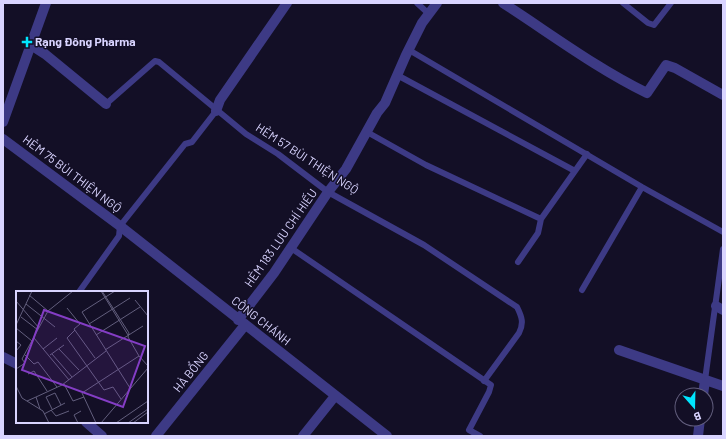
<svg xmlns="http://www.w3.org/2000/svg" width="726" height="439" font-family="Barlow,sans-serif">
  <style>
    .lines { fill: none; stroke-linecap: round; stroke-linejoin: round }
    .service { stroke: #3d3a85; stroke-width: 6 }
    .minor { stroke: #3d3a85; stroke-width: 10 }
    .tertiary { stroke: #3d3a85; stroke-width: 10 }
    .poi-dot { fill: #00e5ff; stroke: #130f26; stroke-width: 1.5 }
    .labels { text-anchor: middle; stroke-width: 3; stroke-linejoin: round; paint-order: stroke }
    .poi-label { font-size: 12px; font-weight: bold; fill: #d9d4ff; stroke: #130f26; text-anchor: start }
    .street-label { font-size: 12px; fill: #d9d4ff; stroke: #130f26 }
    .inset-road { fill: none; stroke: #625e7d; stroke-width: 1 }
    .view { fill: #843dc5; fill-opacity: 0.15; stroke: #843dc5; stroke-width: 2 }
    .inset-edge { fill: none; stroke: #d9d4ff; stroke-width: 2 }
  </style>
  <rect width="100%" height="100%" fill="#130f26"/>
  <g class="lines">
    <path class="service" d="M417,3l12,11
      M623,3l25,20 6,2 17,-22
      M409,50l233,137 81,45
      M397,75l178,96
      M106,104l49,-43 4,1 87,72 32,20 50,38 96,53 93,62c5,10 7,16 2,26l-35,48
      M367,132l59,33 115,54
      M291,248l200,137 -2,7 -20,38 11,6
      M518,262l20,-29 3,-14 46,-65
      M582,290l60,-103
      M79,292l40,-56 1,-10 65,-82 7,-2 24,-31
      M705,380l18,-131"/>
    <path class="minor" d="M503,3c48,31 93,65 144,90l19,-28 9,3 48,27
      M31,45l14,9 61,50
      M216,111l4,-11 67,-97
      M3,139l117,87 267,210
      M238,320l36,-47 54,-81 18,-23 31,-56 8,-10 21,-48 16,-32 15,-20
      M619,350l104,36
      M3,357l14,7
      M703,395l2,-15
      M86,422l16,14
      M156,436l89,-111
      M303,436l32,-40
      M698,436l2,-17"/>
    <path class="tertiary" d="M3,122l43,-119
      M716,306l7,4"/>
  </g>
  <path class="poi-dot" d="M25 36h4v4h4v4h-4v4h-4v-4h-4v-4h4z"/>
  <g class="labels">
    <g class="poi-label">
      <text x="35" y="46">Rạng Đông Pharma</text>
    </g>
    <g class="street-label">
      <text transform="translate(307 159) rotate(33)" y="4">HẺM 57 BÙI THIỆN NGỘ</text>
      <text transform="translate(72 174) rotate(37)" y="4">HẺM 75 BÙI THIỆN NGỘ</text>
      <text transform="translate(281 238) rotate(-55)" y="4">HẺM 183 LƯU CHÍ HIẾU</text>
      <text transform="translate(261 321) rotate(38)" y="4">CÔNG CHÁNH</text>
      <text transform="translate(191 372) rotate(-51)" y="4">HÀ BỔNG</text>
    </g>
  </g>
  <g transform="translate(16 291)">
    <rect width="132" height="132" fill="#130f26"/>
    <path class="inset-road" d="M85,0l27,44M86,0l27,42 -1,4 11,19 9,10M99,0l-33,21 48,76M13,4l19,16M119,9l13,16M0,10l23,27M10,13l29,23M51,17l13,16 -6,5 21,29M5,26l17,13M73,33l41,-26M0,34l16,-34M0,37l16,13M59,39l-8,8 37,52 9,-3 8,12M80,44l44,-28M18,47l35,42M0,50l5,4 -5,6M27,58l14,-11M43,58l20,21M89,59l38,-24M36,63l20,23M9,64l9,9 4,-2 19,25M34,64l14,-10M0,78l9,-6 -3,-4 26,-48 25,-20M12,83l6,-3 13,20M48,93l9,17 11,-4M0,95l6,12 21,13 6,12M20,106l26,-12 44,-34M11,110l9,-4 4,12M36,118l-6,-12 9,-4 6,12M35,119l5,6 13,-5M28,123l21,-11M62,132l-4,-8 7,-4M80,132l-14,-30 57,-37M85,132l47,-55M100,132l32,-22M112,132l20,-14M117,132l15,-11"/>
    <path class="view" d="M28,19l101,36 -22,61 -101,-37z"/>
    <rect width="132" height="132" class="inset-edge"/>
  </g>
  <rect width="726" height="439" fill="none" stroke="#d9d4ff" stroke-width="8"/>
  <g transform="translate(694 407) rotate(160)"><circle r="19" fill="#130f26" stroke="#625e7d"/>
  <path d="M0-3L7 15L0 10L-7 15Z" fill="#00e5ff"/>
  <text y="-6" font-size="11" font-weight="bold" text-anchor="middle" fill="#d9d4ff">B</text>
  </g>
</svg>
